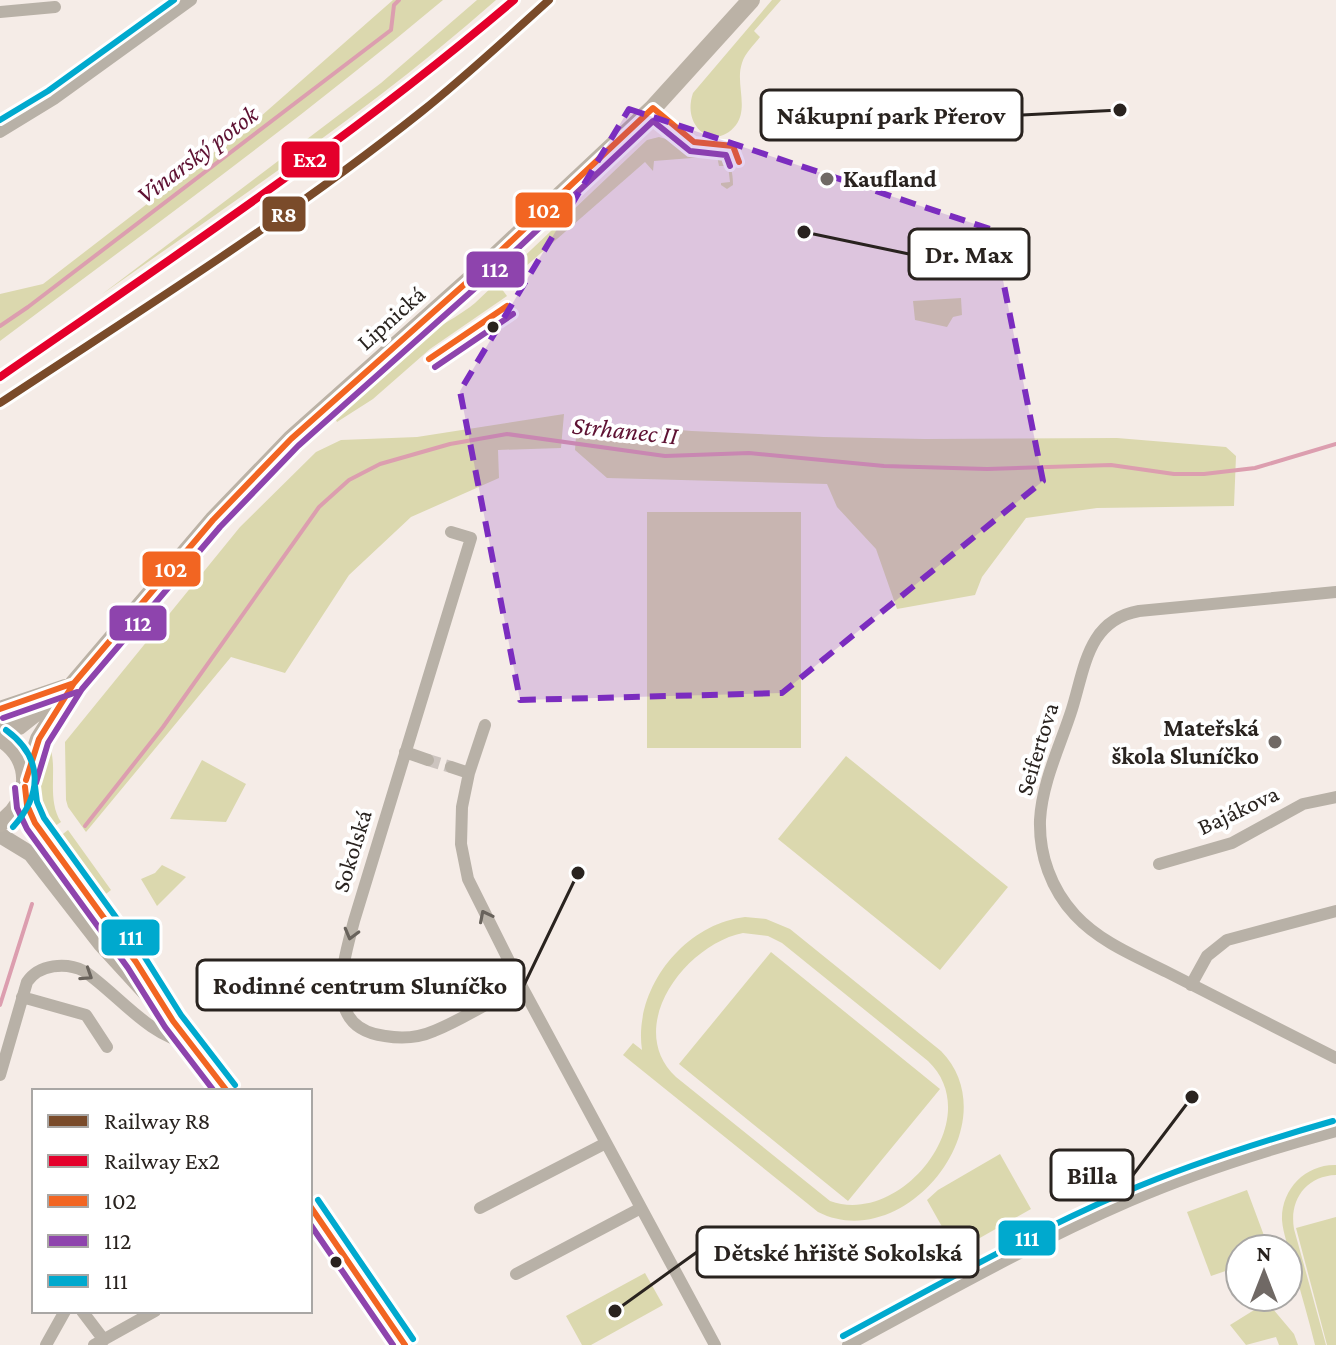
<svg xmlns="http://www.w3.org/2000/svg" width="1336" height="1345" font-family="'Crimson Pro',serif">
  <style>
    .green { fill: #dbd8ae; fill-rule: evenodd }
    .lines { fill: none; stroke-linecap: round; stroke-linejoin: round }
    .stream { stroke: #dc9eaf; stroke-width: 4 }
    .street-tunnel { stroke: #ccc4bf; stroke-width: 12; stroke-dasharray: 12 6; stroke-linecap: butt }
    .street { stroke: #b8b1a7; stroke-width: 12 }
    .secondary { stroke: #b8b0a5; stroke-width: 16 }
    .primary { stroke: #bbb2a6; stroke-width: 18 }
    .bus-1-casing { stroke: #fff; stroke-width: 12 }
    .bus-2-casing { stroke: #fff; stroke-width: 12 }
    .bus-3-casing { stroke: #fff; stroke-width: 12 }
    .bus-1 { stroke: #f26522; stroke-width: 6 }
    .bus-2 { stroke: #8e44ad; stroke-width: 6 }
    .bus-3 { stroke: #00a9ce; stroke-width: 6 }
    .rail-1-casing { stroke: #fff; stroke-width: 14 }
    .rail-2-casing { stroke: #fff; stroke-width: 14 }
    .rail-1 { stroke: #7a4b2a; stroke-width: 8 }
    .rail-2 { stroke: #e4002b; stroke-width: 8 }
    .oneway { stroke: #69635c }
    .marked { fill: #7b2cbf; fill-opacity: 0.2; stroke: #7b2cbf; stroke-width: 6; stroke-dasharray: 16 10; stroke-linejoin: round }
    .poi-dot { fill: #706965; stroke: #fff; stroke-width: 3 }
    .bus-dot { fill: #29231f; stroke: #fff; stroke-width: 3 }
    .labels { text-anchor: middle; stroke-width: 8; stroke-linejoin: round; paint-order: stroke }
    .poi-label { font-size: 24px; font-weight: bold; fill: #29231f; stroke: #fff; text-anchor: start }
    .street-label { font-size: 24px; fill: #29231f; stroke: #fff }
    .water-label { font-size: 26px; font-style: italic; fill: #5e1132; stroke: #fff }
    .leader { fill: none; stroke: #29231f; stroke-width: 3 }
    .callout-dot { fill: #29231f; stroke: #fff; stroke-width: 3 }
    .callout { fill: #fff; stroke: #29231f; stroke-width: 3 }
    .callout-label { font-size: 26px; text-anchor: middle; font-weight: bold; fill: #29231f }
    .line-badge { stroke: #fff; stroke-width: 3 }
    .badge-label { font-size: 22px; text-anchor: middle; font-weight: bold; fill: #fff }
  </style>
  <rect width="100%" height="100%" fill="#f5ece7"/>
  <path class="green" d="M393,0h50c-143,120 -294,229 -443,341v-47l43,-10 217,-167z
    M477,0h19c-123,109 -261,200 -395,295l280,-212z
    M772,0h9l-27,31 6,6c-6,8 -15,16 -18,26 -7,20 7,44 -6,62 -21,27 -55,3 -43,-32z
    M659,137l14,4 17,14 30,-1c11,7 13,19 13,31l-6,4 -6,-4v-2l9,-1 -2,-16h-9l-2,-10 -63,5 -1,10 -8,-9 -144,126 6,8 -77,53 -57,50 -36,23 -2,-4c32,-29 64,-60 98,-87 14,-10 29,-17 42,-28l172,-163z
    M961,298l1,17 -9,2 -6,10 -32,-7 -2,-19z
    M564,414l-3,34 -63,2 1,28 -88,39 -62,58 -64,98 -54,-16 -145,175 -18,-25 -2,-7 -1,-58 175,-215 76,-75 25,-12 76,-3z
    M577,422l115,9 132,6 101,2 192,-1 109,9 10,9 -2,50 -137,2 -71,10 -44,59 -7,18 -78,14 -21,-60 -39,-42 -10,-23 -220,-6 -32,-28z
    M647,512h154v236h-154z
    M45,740c17,18 -1,56 16,82l-15,10c-20,-40 -13,-51 -1,-92z
    M846,756l162,131 -68,83 -162,-131z
    M202,760l44,24 -20,38 -56,-3z
    M68,830l43,60 -9,7c-15,-20 -32,-36 -48,-56z
    M162,865l24,12 -29,29 -16,-27 14,-6z
    M745,917l21,2 24,10 151,122c70,72 -36,205 -123,161l-195,-157 10,-12 9,7c-9,-61 42,-126 103,-133zM743,933l25,3 14,7 146,118c60,57 -27,166 -98,140l-154,-124c-53,-50 10,-133 67,-144z
    M771,952l169,137 -92,112 -169,-137z
    M1000,1154l31,55 -67,38 -10,1 -27,-48 11,-10z
    M1336,1165v10c-30,1 -47,25 -42,54l32,116h-11c-7,-28 -15,-56 -23,-83 -3,-14 -9,-28 -10,-42 -1,-31 24,-56 54,-55z
    M1247,1190l22,59h-29v17l-29,10 -24,-64z
    M1336,1217v128h-9l-31,-117z
    M645,1273l18,32 -72,40h-9l-16,-29z
    M1267,1302l27,32 4,11h-19l-3,-8 -30,8 -16,-20z"/>
  <g class="lines">
    <path class="stream" d="M0,326l28,-19 363,-277 3,-25 5,-5
      M85,826l78,-99 156,-220 30,-27 31,-16 70,-20 57,-10 158,22 84,-3 135,13 103,3 124,-4 63,9h30l51,-6 81,-24
      M0,1005l32,-101"/>
    <path class="street-tunnel" d="M428,760l23,7"/>
    <path class="street" d="M0,12l55,-5
      M0,132l54,-33 137,-99
      M451,532l20,6 -117,383c-11,43 -32,107 31,115 17,3 33,2 49,-5 30,-12 58,-31 87,-46
      M1336,592l-197,19c-51,9 -54,56 -67,98 -11,35 -30,73 -32,111 -1,35 11,69 35,95 25,27 60,41 92,57 56,29 113,57 169,86
      M485,725l-16,48 -7,34 -1,37 7,35 53,106 194,360
      M405,752l23,8
      M451,767l18,6
      M1159,864l73,-21 71,-39 33,-7
      M1191,985l16,-29 20,-16 109,-29
      M22,997l64,18 21,32
      M0,1075l27,-93c12,-18 39,-20 57,-11 36,25 63,64 107,73
      M480,1208l126,-65
      M516,1274l125,-66
      M82,1311l22,29
      M46,1345l19,-34
      M94,1345l61,-34
      M848,1345c93,-50 184,-102 281,-144 67,-29 137,-51 207,-70"/>
    <path class="secondary" d="M0,709l65,-22
      M25,787l2,18 8,18 101,139 37,59 54,70
      M0,835l31,19 70,90 54,59
      M310,1206l95,139"/>
    <path class="primary" d="M0,732l19,-6 43,-34
      M0,738c34,19 33,65 0,85
      M26,780l13,-41 35,-56 139,-163 78,-81 184,-164 178,-167 98,-108"/>
    <defs>
      <path id="bus-1" d="M429,359l78,-53
        M0,709l74,-26
        M26,780l13,-41 35,-56 139,-163 78,-81 184,-164 178,-167 41,34 39,4 6,16
        M25,787l2,18 8,18 101,139 37,59 54,70
        M310,1206l95,139"/>
      <path id="bus-2" d="M435,367l78,-53
        M3,718l74,-26
        M36,783l12,-40 34,-54 138,-162 78,-81 184,-164 171,-161 37,30 36,4 4,11
        M15,788l2,20 10,21 101,139 37,59 49,64
        M310,1224l83,121"/>
      <path id="bus-3" d="M0,120l48,-29 126,-91
        M6,730c37,27 37,64 7,97
        M35,786l2,16 7,16 100,138 37,59 54,70
        M318,1200l95,139
        M843,1336c93,-50 185,-102 282,-144 68,-29 138,-51 208,-71"/>
    </defs>
    <use href="#bus-1" class="bus-1-casing"/>
    <use href="#bus-2" class="bus-2-casing"/>
    <use href="#bus-3" class="bus-3-casing"/>
    <use href="#bus-1" class="bus-1"/>
    <use href="#bus-2" class="bus-2"/>
    <use href="#bus-3" class="bus-3"/>
    <defs>
      <path id="rail-1" d="M0,403c142,-94 287,-184 421,-291 44,-35 86,-74 128,-112"/>
      <path id="rail-2" d="M0,377c175,-121 352,-239 514,-377"/>
    </defs>
    <use href="#rail-1" class="rail-1-casing"/>
    <use href="#rail-2" class="rail-2-casing"/>
    <use href="#rail-1" class="rail-1"/>
    <use href="#rail-2" class="rail-2"/>
  </g>
  <defs><path id="oneway-chevron" d="M-2-3.5L2.5 0L-2 3.5" fill="none" stroke-width="1.6" stroke-linecap="round" stroke-linejoin="round" transform="scale(2)"/></defs>
  <g class="oneway">
    <use href="#oneway-chevron" transform="translate(485 916) rotate(-117)"/>
    <use href="#oneway-chevron" transform="translate(351 934) rotate(105)"/>
    <use href="#oneway-chevron" transform="translate(87 975) rotate(33)"/>
  </g>
  <path class="marked" d="M629,109l364,121 50,251 -261,212 -262,7 -60,-309z"/>
  <g class="poi-dot">
    <circle cx="827" cy="179" r="8"/>
    <circle cx="1275" cy="742" r="8"/>
  </g>
  <g class="bus-dot">
    <circle cx="493" cy="327" r="7"/>
    <circle cx="336" cy="1262" r="7"/>
  </g>
  <g class="labels">
    <g class="poi-label">
      <text x="843" y="187">Kaufland</text>
      <text x="1259" y="736" text-anchor="end">Mateřská<tspan x="1259" dy="28">škola Sluníčko</tspan></text>
    </g>
    <g class="street-label">
      <text transform="translate(391 318) rotate(-42)" y="8">Lipnická</text>
      <text transform="translate(1037 749) rotate(-73)" y="8">Seifertova</text>
      <text transform="translate(1238 810) rotate(-25)" y="8">Bajákova</text>
      <text transform="translate(352 851) rotate(-73)" y="8">Sokolská</text>
    </g>
    <g class="water-label">
      <text transform="translate(197 154) rotate(-37)" y="9">Vinarský potok</text>
      <text transform="translate(625 430) rotate(6)" y="9">Strhanec II</text>
    </g>
  </g>
  <path class="leader" d="M1120 110L1022 115M804 232L909 254M578 873L524 985M1192 1097L1133 1175M615 1311L697 1252"/>
  <g class="callout-dot">
    <circle cx="1120" cy="110" r="8"/>
    <circle cx="804" cy="232" r="8"/>
    <circle cx="578" cy="873" r="8"/>
    <circle cx="1192" cy="1097" r="8"/>
    <circle cx="615" cy="1311" r="8"/>
  </g>
  <g class="callout">
    <rect x="761" y="90" width="261" height="50" rx="8"/>
    <rect x="909" y="229" width="120" height="50" rx="8"/>
    <rect x="197" y="960" width="327" height="50" rx="8"/>
    <rect x="1051" y="1150" width="82" height="50" rx="8"/>
    <rect x="697" y="1227" width="281" height="50" rx="8"/>
  </g>
  <g class="callout-label">
    <text x="891" y="124">Nákupní park Přerov</text>
    <text x="969" y="263">Dr. Max</text>
    <text x="360" y="994">Rodinné centrum Sluníčko</text>
    <text x="1092" y="1184">Billa</text>
    <text x="838" y="1261">Dětské hřiště Sokolská</text>
  </g>
  <g class="line-badge">
    <rect x="280" y="140" width="61" height="39" rx="8" fill="#e4002b"/>
    <rect x="514" y="191" width="60" height="38" rx="8" fill="#f26522"/>
    <rect x="261" y="195" width="46" height="38" rx="8" fill="#7a4b2a"/>
    <rect x="465" y="250" width="61" height="39" rx="8" fill="#8e44ad"/>
    <rect x="141" y="550" width="61" height="38" rx="8" fill="#f26522"/>
    <rect x="108" y="604" width="60" height="38" rx="8" fill="#8e44ad"/>
    <rect x="100" y="918" width="61" height="39" rx="8" fill="#00a9ce"/>
    <rect x="997" y="1219" width="60" height="38" rx="8" fill="#00a9ce"/>
  </g>
  <g class="badge-label">
    <text x="310" y="167">Ex2</text>
    <text x="544" y="218">102</text>
    <text x="284" y="222">R8</text>
    <text x="495" y="277">112</text>
    <text x="171" y="577">102</text>
    <text x="138" y="631">112</text>
    <text x="131" y="945">111</text>
    <text x="1027" y="1246">111</text>
  </g>
  <rect x="32" y="1089" width="280" height="224" fill="#ffffff" stroke="#a9a7a5" stroke-width="2"/>
  <rect x="48" y="1115" width="40" height="12" fill="#7a4b2a" stroke="#a9a7a5" stroke-width="2"/>
  <text x="104" y="1129" font-size="24" fill="#29231f">Railway R8</text>
  <rect x="48" y="1155" width="40" height="12" fill="#e4002b" stroke="#a9a7a5" stroke-width="2"/>
  <text x="104" y="1169" font-size="24" fill="#29231f">Railway Ex2</text>
  <rect x="48" y="1195" width="40" height="12" fill="#f26522" stroke="#a9a7a5" stroke-width="2"/>
  <text x="104" y="1209" font-size="24" fill="#29231f">102</text>
  <rect x="48" y="1235" width="40" height="12" fill="#8e44ad" stroke="#a9a7a5" stroke-width="2"/>
  <text x="104" y="1249" font-size="24" fill="#29231f">112</text>
  <rect x="48" y="1275" width="40" height="12" fill="#00a9ce" stroke="#a9a7a5" stroke-width="2"/>
  <text x="104" y="1289" font-size="24" fill="#29231f">111</text>
  <g transform="translate(1264 1273)"><circle r="38" fill="#ffffff" stroke="#a9a7a5" stroke-width="2"/>
  <path d="M0-6L14 30L0 20L-14 30Z" fill="#706965"/>
  <text y="-12" font-size="22" font-weight="bold" text-anchor="middle" fill="#29231f">N</text>
  </g>
</svg>
